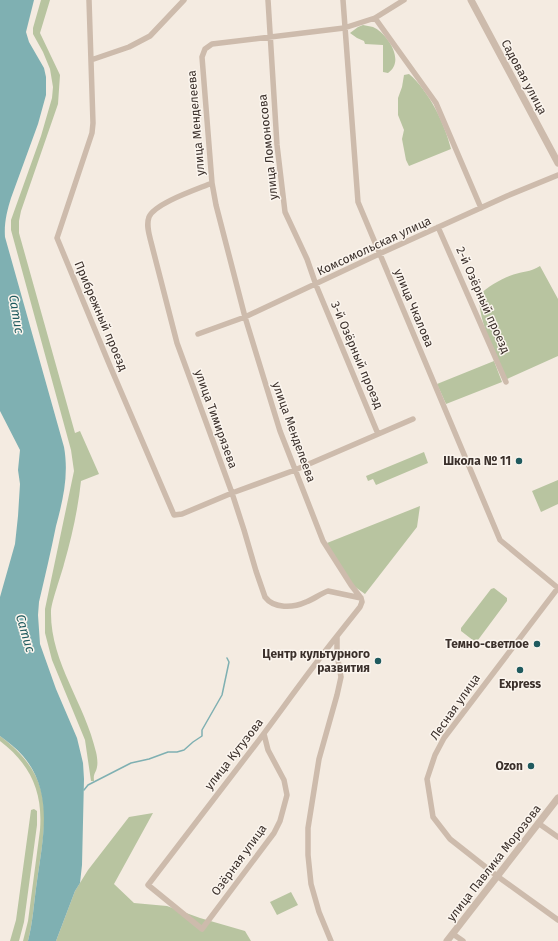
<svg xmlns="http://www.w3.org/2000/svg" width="558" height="941" font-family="'Fira Sans',sans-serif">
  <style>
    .green { fill: #b8c4a0 }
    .water { fill: #7fb0b2 }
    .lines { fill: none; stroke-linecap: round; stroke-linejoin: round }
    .stream { stroke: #7fb0b2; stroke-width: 1.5 }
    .minor { stroke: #cdbbac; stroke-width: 5.5 }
    .tertiary { stroke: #cdbbac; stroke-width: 7 }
    .poi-dot { fill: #1f5a5e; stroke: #fbf5ee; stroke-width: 1.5 }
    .labels { text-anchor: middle; stroke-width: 3; stroke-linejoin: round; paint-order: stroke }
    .street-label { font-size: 12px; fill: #3b302b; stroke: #fbf5ee }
    .poi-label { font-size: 12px; font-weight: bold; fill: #3b302b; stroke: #fbf5ee; text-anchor: end }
    .water-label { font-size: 13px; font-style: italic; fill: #1f5a5e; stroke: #fbf5ee }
  </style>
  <rect width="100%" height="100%" fill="#f4ebe1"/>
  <path class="green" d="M41,0h9l-10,33 20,42 -2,29 -37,107 -2,10v12l56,200 5,-2 19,43 -18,7c-3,28 -9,55 -17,83 -3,12 -12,36 -13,47 -1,51 34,92 45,141 1,4 2,11 1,15 -1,6 -4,6 -3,14h-3l-6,-41 -33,-80 -7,-27v-24l29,-138 -3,-21 -60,-220v-10l30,-84 11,-38 1,-11 -3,-18 -7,-17 -10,-18v-6z
    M363,25c3,1 7,1 10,2 14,6 33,34 15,46l-5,-1v-27l-18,-1 -1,-3 -7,-3 -7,-5 8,-6z
    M409,74c20,17 36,50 42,75l-42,17 -3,-6 -4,-21 2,-9 -6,-15v-17l4,-11 2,-12z
    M540,266l18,33v57l-51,23c-12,-27 -28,-54 -28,-84 11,-10 26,-19 40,-22 9,-2 12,-2 21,-7z
    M494,361l8,21 -56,22 -9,-20z
    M424,452l4,11 -52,22 -3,-6 -5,2 -2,-5z
    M558,480v24l-17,8 -9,-21z
    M420,506l-3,21 -52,67 -14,-10 -24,-41z
    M494,588l13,10v3l-29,39 -4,1 -13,-10v-3l30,-39z
    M0,736c57,43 46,82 37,145 -3,20 -4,41 -9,60h-5l5,-20 12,-91c3,-39 -10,-66 -40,-89z
    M34,809l3,2v14l-13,97 -5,19h-9l6,-21 15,-110z
    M153,813l-39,71 20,19 33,3 33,12 45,13 6,10h-195l19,-50 13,-21 41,-53z
    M291,892l7,13 -21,10 -7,-13z"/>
  <path class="water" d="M0,0h34l-8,32 3,10 15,26 2,9v18l-8,29 -27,74c-4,13 -7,25 -6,39l59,210c5,28 -1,53 -8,79 -5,25 -11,50 -17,76l-1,13 2,29 16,45 21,49 6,25 1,16 -2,86 -2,18 -5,8 -19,50h-28c5,-19 6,-40 9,-60 6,-43 17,-89 -14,-125 -7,-8 -15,-14 -23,-20v-139l15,-53 3,-28 2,-32 -2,-14 2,-20 -20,-39z"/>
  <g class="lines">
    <path class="stream" d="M84,790l4,-5 43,-22 18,-4 19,-7h9l7,-2 9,-8 9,-6v-6l20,-35 7,-33 -2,-4"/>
    <path class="minor" d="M89,0l4,123 -1,10 -35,105 53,128 64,149 8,-1 50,-21 63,-23 118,-51
      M268,0l9,145 8,67 22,47 9,26 62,149
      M343,0l15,202 142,338 58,48
      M375,18l61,85 45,105
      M91,60l38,-13 21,-11 34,-36
      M212,183c-14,6 -57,20 -63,34 -3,8 0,17 2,25l26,101 55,150 12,37 12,41 9,26c9,12 28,11 41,5 8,-3 14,-8 22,-11l33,7
      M438,227l68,155
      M198,334l47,-17 134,-63 128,-58 51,-21
      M558,588l-114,150 -9,17 -8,24 6,38 17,22 47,37 61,44
      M264,734l4,16 16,30 3,15 -7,26 -6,12 -72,96 -54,-44 108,-141c27,-36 53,-73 81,-108
      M538,823l20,14
      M453,934l10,7
      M331,941l-12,-29 -8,-28 -3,-29v-27l11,-69 18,-64 4,-18 -4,-23v-18l23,-29 2,-5 -1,-4 -10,-13 -28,-44 -43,-110 -35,-114 -29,-112 -4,-22 -10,-126 3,-8 7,-5 132,-16 31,-10 29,-18"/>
    <path class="tertiary" d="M471,0l87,163
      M447,941l111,-143"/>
  </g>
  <g class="poi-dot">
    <circle cx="519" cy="461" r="4"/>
    <circle cx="537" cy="644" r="4"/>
    <circle cx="378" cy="661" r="4"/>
    <circle cx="520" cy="670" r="4"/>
    <circle cx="531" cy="766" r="4"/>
  </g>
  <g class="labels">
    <g class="street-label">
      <text transform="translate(524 77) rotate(62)" y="4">Садовая улица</text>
      <text transform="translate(196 123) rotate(-95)" y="4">улица Менделеева</text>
      <text transform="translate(268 147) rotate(-96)" y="4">улица Ломоносова</text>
      <text transform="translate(374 246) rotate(-25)" y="4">Комсомольская улица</text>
      <text transform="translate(483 300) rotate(66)" y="4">2-й Озёрный проезд</text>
      <text transform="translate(414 308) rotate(67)" y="4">улица Чкалова</text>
      <text transform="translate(101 316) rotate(67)" y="4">Прибрежный проезд</text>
      <text transform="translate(357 355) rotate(67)" y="4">3-й Озёрный проезд</text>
      <text transform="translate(216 419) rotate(70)" y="4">улица Тимирязева</text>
      <text transform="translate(294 432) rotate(70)" y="4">улица Менделеева</text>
      <text transform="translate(455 707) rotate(-55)" y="4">Лесная улица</text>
      <text transform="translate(234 754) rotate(-52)" y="4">улица Кутузова</text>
      <text transform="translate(239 860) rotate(-54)" y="4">Озёрная улица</text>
      <text transform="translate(494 863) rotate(-52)" y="4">улица Павлика Морозова</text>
    </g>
    <g class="poi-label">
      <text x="511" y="465">Школа № 11</text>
      <text x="529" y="648">Темно-светлое</text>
      <text x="370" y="658">Центр культурного<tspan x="370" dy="14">развития</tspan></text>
      <text x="520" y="688" text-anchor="middle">Express</text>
      <text x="523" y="770">Ozon</text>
    </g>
    <g class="water-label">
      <text transform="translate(17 314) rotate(81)" y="5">Сатис</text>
      <text transform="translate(26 633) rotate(74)" y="5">Сатис</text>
    </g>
  </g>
</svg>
